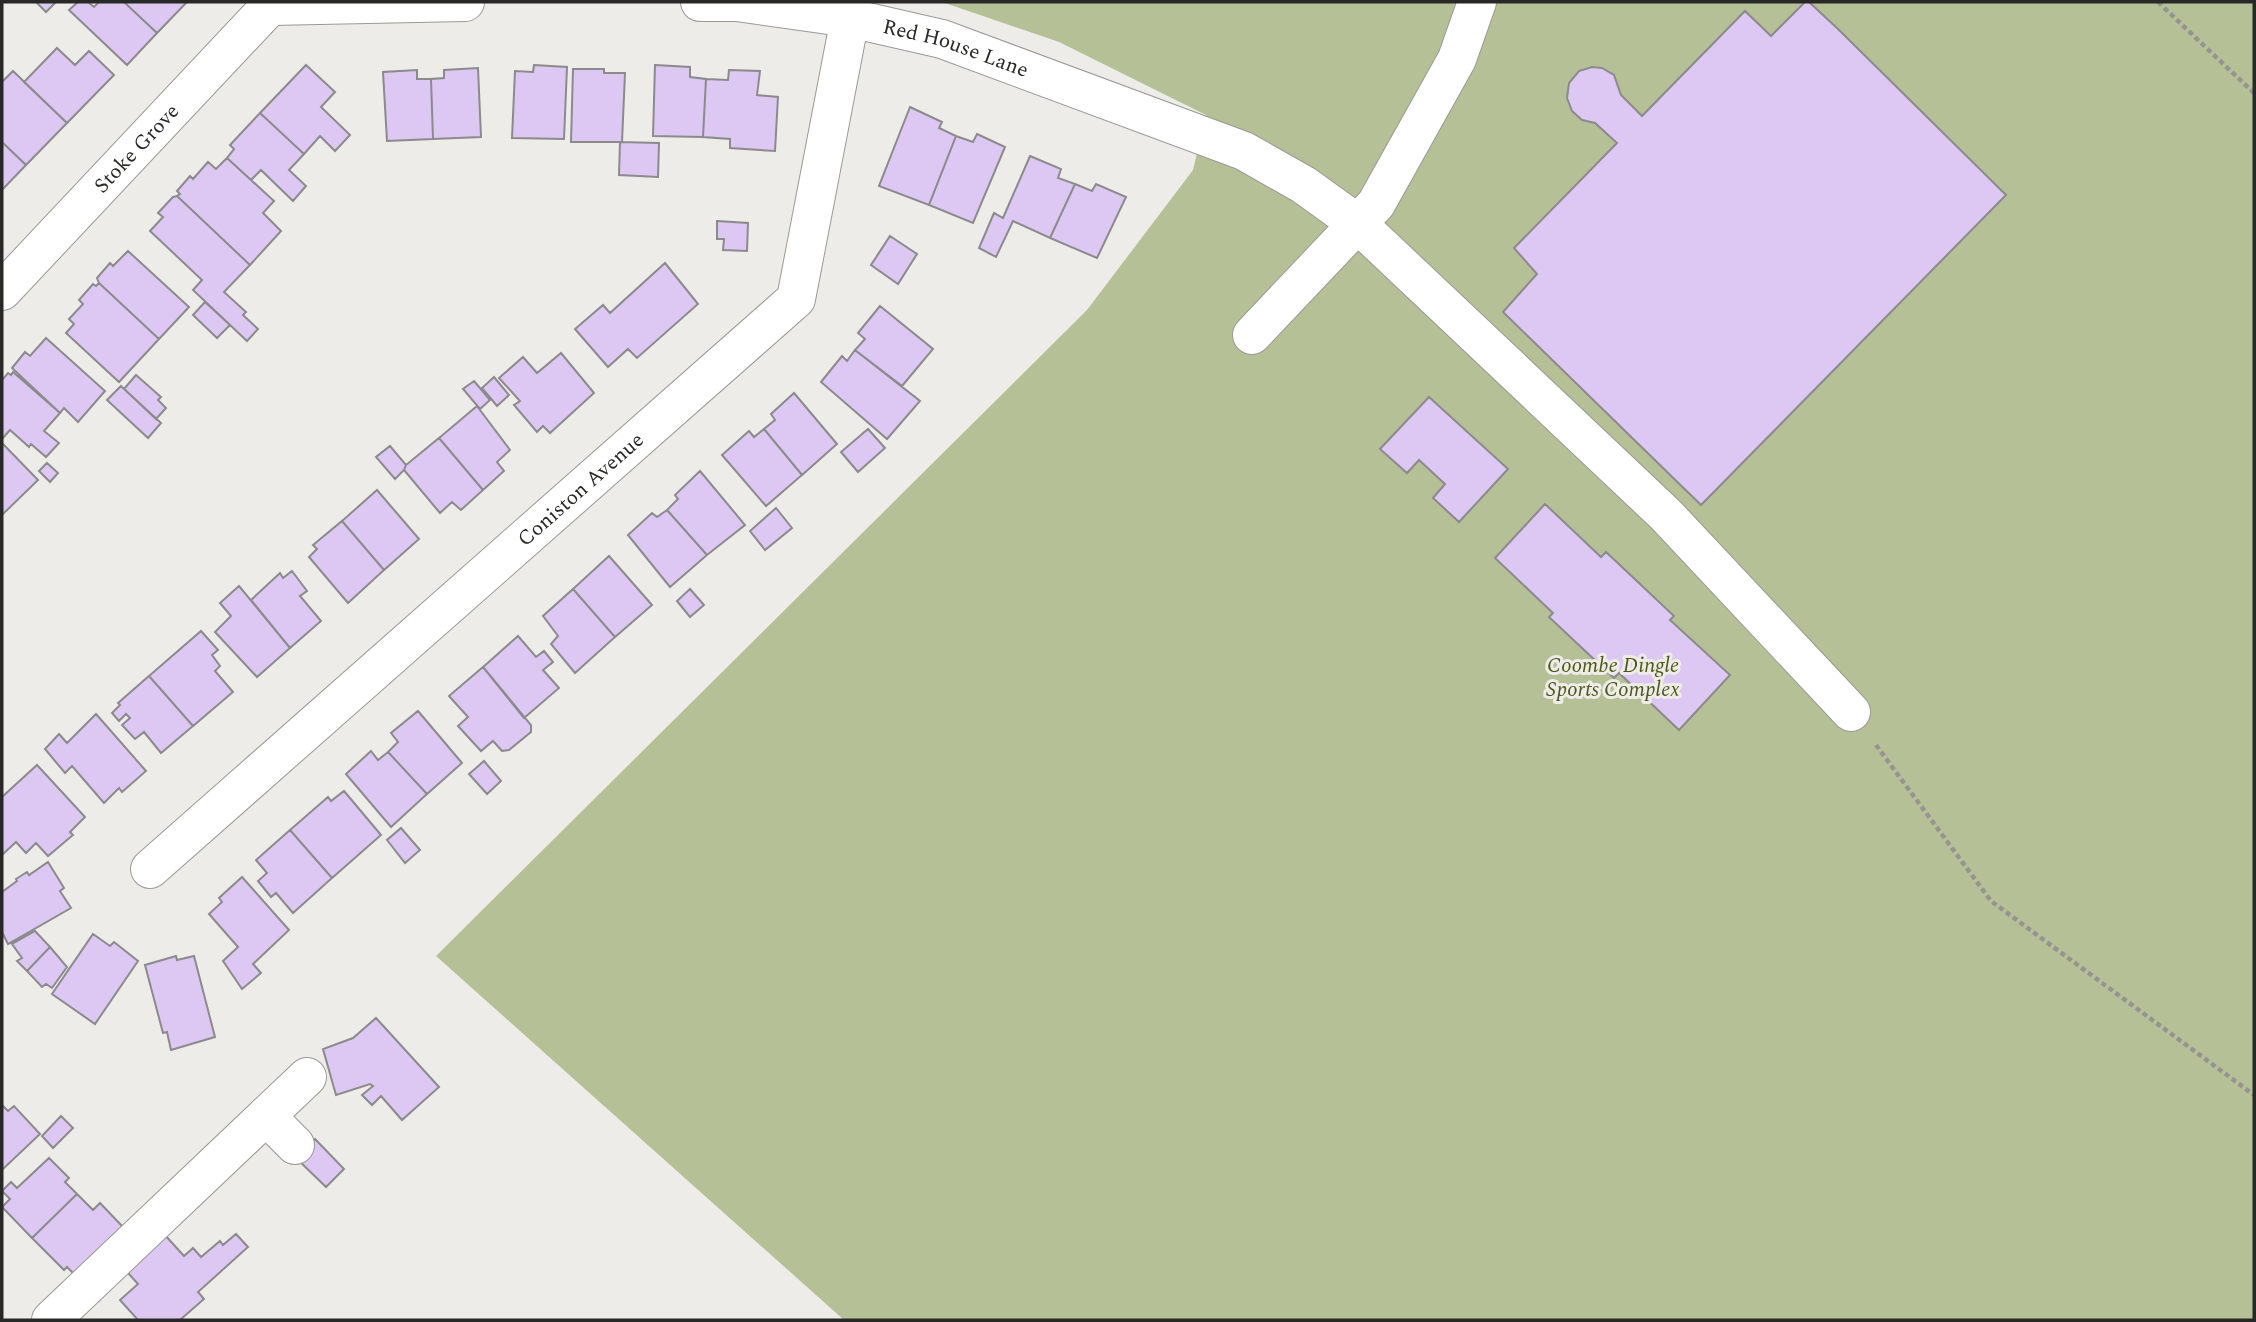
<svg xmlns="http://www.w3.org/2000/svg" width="2256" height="1322" font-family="Spectral,serif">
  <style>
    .green { fill: #b6c097 }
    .building { fill: #dcc8f2; stroke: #8b8a8d; stroke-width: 2 }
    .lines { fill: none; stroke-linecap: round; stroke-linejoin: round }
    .minor-casing { stroke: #9b9996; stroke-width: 40 }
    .path { stroke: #969491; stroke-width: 4.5; stroke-dasharray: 5 3.5; stroke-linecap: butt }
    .minor { stroke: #fff; stroke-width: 38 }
    .labels { text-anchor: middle; stroke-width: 6; stroke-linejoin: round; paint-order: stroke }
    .street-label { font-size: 21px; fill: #282826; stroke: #eeece8 }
    .park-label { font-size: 21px; font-style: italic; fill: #4c5815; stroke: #eeece8 }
  </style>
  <rect width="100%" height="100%" fill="#eeece8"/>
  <path class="green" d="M942,2h1312v1318h-1410l-408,-364 651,-646 106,-140 13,-55 -147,-73z"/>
  <path class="building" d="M36,2h20l-10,10z
    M78,2h10l6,5 5,-5h25l33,31 -30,32 -58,-55z
    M124,2h63l-30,31z
    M1805,2h4l29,27 168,166 -305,310 -198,-193 34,-38 -23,-26 103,-105 -22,-20 -13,-3 -10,-9 -5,-13 2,-15 10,-12 13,-4 10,1 12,7 7,20 21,21 103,-105 26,25z
    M57,48l18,17 14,-14 25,24 -47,48 -43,-41z
    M306,65l29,27 -14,15 29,28 -15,16 -15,-15 -16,18 -44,-41z
    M534,65l33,2 -3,72 -52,-1 3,-67 18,1z
    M655,65l35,2v10l16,2 -3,58 -50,-1z
    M478,68l3,69 -48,2 -2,-60 13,-1v-8z
    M573,69h31v4h21l-3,69h-51z
    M417,70v9h14l2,60 -46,2 -4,-69z
    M729,70l31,1 -3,24 21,2 -3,54 -45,-3v-9l-27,-2 3,-58 22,1z
    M13,71l54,52 -41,42 -24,-23v-60z
    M910,107l32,15 -3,6 17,8 -27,69 -50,-19z
    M260,113l44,41 -15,16 17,16 -13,15 -32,-31 -10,10 -24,-22 7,-9 -4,-4z
    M977,134l28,13 -32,76 -44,-18 27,-69 17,6z
    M2,142l24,23 -24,25z
    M620,142l39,1 -1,34 -39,-2z
    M1030,156l31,13 -3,9 17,6 -25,54 -37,-17 -17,36 -17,-9 15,-35 9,5z
    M227,158l47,43 -11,12 18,18 -31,34 -73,-69 3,-2 -3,-3 13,-15 3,3 15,-17 8,7z
    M1075,184l17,7 4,-7 30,13 -29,61 -47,-20z
    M177,196l73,69 -26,27 22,20 -3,3 15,14 -11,12 -54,-51 9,-10 -52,-49 13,-14 -5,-4 15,-16z
    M717,221l31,2 -1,28 -24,-1 1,-11h-7z
    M890,236l27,18 -19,30 -27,-19z
    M128,251l61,56 -30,32 -60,-56 -2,-5 13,-15 3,3z
    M665,263l33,41 -61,54 -9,-9 -20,18 -33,-38 28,-24 7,8z
    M99,283l60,56 -40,43 -53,-49 8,-9 -5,-5 14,-15 -4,-4 14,-16 3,2z
    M205,302l25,23 -13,13 -24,-23z
    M880,306l53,43 -31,37 -47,-36 10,-11 -7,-6z
    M46,338l59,53 -27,31 -14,-14 -4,5 -48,-45 13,-16 5,4z
    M855,350l65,51 -33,38 -66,-57 21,-26 5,5z
    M561,353l33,40 -44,40 -7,-7 -6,6 -23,-27 6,-4 -21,-23 24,-21 14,16z
    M13,372l47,41 -16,18 15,12 -13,14 -15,-13 -2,3 -19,-17 -8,9v-59l6,-7 3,2z
    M136,375l25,22 -3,3 8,8 -10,11 -32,-30z
    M494,377l15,18 -12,11 -15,-18z
    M474,381l16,19 -10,9 -17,-20z
    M121,386l40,37 -13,15 -41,-38z
    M794,393l43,51 -35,31 -38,-46 11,-9 -4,-6z
    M1429,397l79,72 -49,53 -26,-24 12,-14 -26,-24 -12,13 -27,-24z
    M477,406l33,44 -13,12 7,9 -21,19 -44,-52z
    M764,429l38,46 -36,31 -44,-51 27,-24 5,6z
    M868,429l17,19 -27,24 -17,-20z
    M439,438l44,52 -22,20 -9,-8 -12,11 -36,-43 2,-5z
    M2,443l36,37 -36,35z
    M390,446l16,19 -2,5 -9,9 -19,-22z
    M47,463l11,10 -8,9 -11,-11z
    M700,471l45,54 -38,30 -40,-45 11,-11 -3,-4z
    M377,490l42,49 -35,31 -42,-49z
    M1545,504l56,53 5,-5 68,64 -4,4 60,55 -51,55 -60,-57 -5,5 -65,-61 4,-4 -58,-55z
    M776,508l16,20 -27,22 -15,-19z
    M667,510l40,45 -37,32 -42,-52 24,-22 5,4z
    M342,521l42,49 -36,33 -39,-46 8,-8 -4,-4z
    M609,556l43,49 -37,32 -42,-48z
    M292,571l15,20 -7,5 21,25 -31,27 -39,-48 29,-27 3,5z
    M239,586l51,62 -33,29 -42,-45 16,-16 -11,-13z
    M573,589l42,48 -40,36 -24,-29 7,-8 -15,-20z
    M690,589l14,16 -14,12 -13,-16z
    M201,631l17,19 -6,5 8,11 -5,5 18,21 -40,34 -44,-50z
    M518,636l18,21 8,-6 9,11 -10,8 16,18 -35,30 -41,-51z
    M483,667l48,58v7l-22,18 -7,1 -9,-10 -12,10 -23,-25 10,-9 -19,-21z
    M149,676l44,50 -32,27 -17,-21 -9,7 -13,-14 8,-7 -4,-4 -7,7 -7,-8 8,-8 -2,-2z
    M418,711l44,52 -35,31 -39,-42 10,-10 -7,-9z
    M96,714l50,57 -24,21 -3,-4 -15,15 -32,-37 -7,7 -20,-24 14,-15 8,9z
    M371,751l7,9 10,-8 39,42 -36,33 -45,-53z
    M484,761l17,20 -14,13 -18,-20z
    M37,765l48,52 -15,15 3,3 -25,21 -12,-13 -10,10 -10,-11 -14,13v-58z
    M344,791l37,44 -49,43 -42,-48 38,-33 3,4z
    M401,828l19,22 -15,13 -18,-23z
    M290,830l42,48 -39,35 -17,-20 -5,4 -13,-16 9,-8 -11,-13z
    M48,862l16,26 -4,3 11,17 -63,36 -6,-12v-40l15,-11 -1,-2 11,-7 2,3z
    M242,877l47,53 -36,34 8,9 -19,16 -19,-28 15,-14 -29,-33 13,-12 -3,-4z
    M35,931l15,16 -23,24 -10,-10 5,-3 -10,-14z
    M93,934l17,12 4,-4 24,19 -43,63 -43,-30z
    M50,947l17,20 -15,21 -6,-4 -4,3 -15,-16z
    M176,956l1,4 17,-4 21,81 -44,13 -4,-18 -4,1 -18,-68z
    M376,1018l63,69 -37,33 -21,-24 -9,9 -10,-10 11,-9 -3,-2 -34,11 -13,-46 30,-11z
    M2,1105l6,6 6,-5 26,28 -38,36z
    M61,1116l12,12 -20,20 -11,-12z
    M315,1139l29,30 -18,18 -30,-29z
    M49,1158l20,20 -4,4 12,12 -45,44 -30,-31 8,-8 -8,-8 9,-9 6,6z
    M77,1194l16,16 7,-7 24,25 -47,49 -10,-10 -3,3 -32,-32z
    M164,1234l20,22 9,-8 8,9 19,-16 3,4 13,-11 12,13 -50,45 6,7 -24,21h-42l-18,-20 18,-16 -10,-11z"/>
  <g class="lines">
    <defs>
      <g id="minor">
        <path id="s1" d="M700,2h37l113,16 92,21 302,112 60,34 54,39 308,291 185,197"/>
        <path d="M270,6l195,-4"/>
        <path id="s2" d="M2,291l268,-285"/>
        <path d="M1252,335l124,-131 81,-145 20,-57"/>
        <path id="s3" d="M150,869l646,-570 54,-281"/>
        <path d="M266,1116l29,29"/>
        <path d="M51,1320l256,-243"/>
      </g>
    </defs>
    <use href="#minor" class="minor-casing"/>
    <path class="path" d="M2158,2l96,91
      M1876,745l115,156 263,194"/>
    <use href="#minor" class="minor"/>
  </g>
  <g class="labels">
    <g class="street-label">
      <text dy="7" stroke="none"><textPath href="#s1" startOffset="261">Red House Lane</textPath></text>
      <text dy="7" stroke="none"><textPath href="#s2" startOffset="196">Stoke Grove</textPath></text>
      <text dy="7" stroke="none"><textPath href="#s3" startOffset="574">Coniston Avenue</textPath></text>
    </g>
    <g class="park-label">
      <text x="1613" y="672">Coombe Dingle<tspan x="1613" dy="24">Sports Complex</tspan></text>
    </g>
  </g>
  <rect width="2256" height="1322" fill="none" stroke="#282826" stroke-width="7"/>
</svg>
